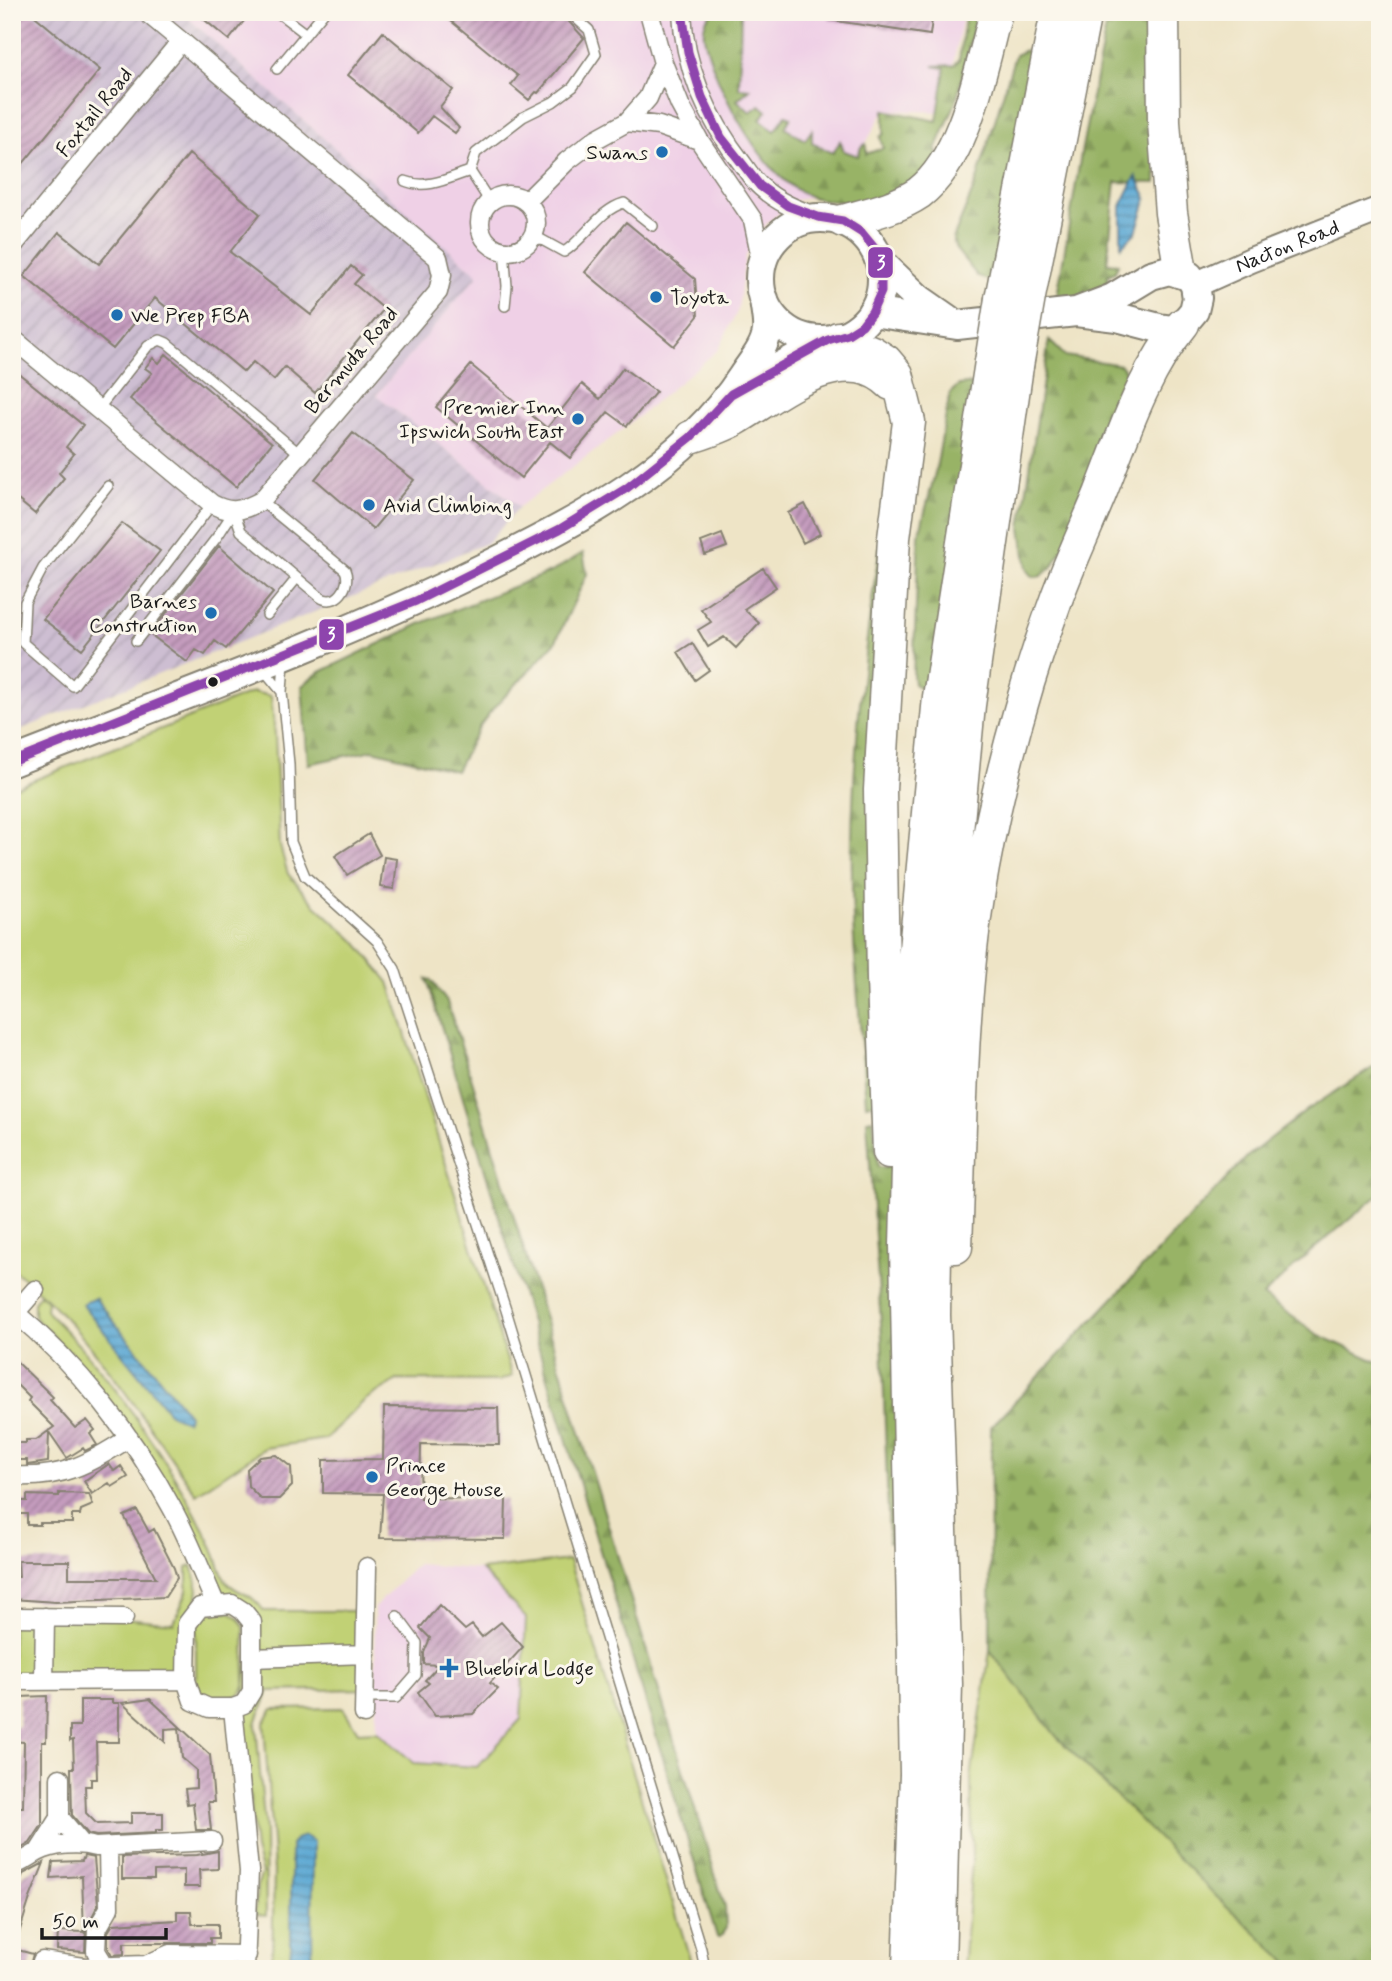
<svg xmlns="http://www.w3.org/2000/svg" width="1392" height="1981" font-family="Mynerve,sans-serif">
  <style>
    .built { fill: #efd0e6 }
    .industrial { fill: url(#industrial-furrows) }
    .green { fill: #c1d174; stroke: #6e7648; stroke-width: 2 }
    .forest { fill: url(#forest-firs); stroke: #5a6841; stroke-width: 2 }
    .water { fill: url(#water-rules); stroke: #3b6278; stroke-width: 2 }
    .building { fill: url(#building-hatch) }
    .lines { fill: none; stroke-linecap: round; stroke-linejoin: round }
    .lane-casing { stroke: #858071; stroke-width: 12 }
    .street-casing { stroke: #858071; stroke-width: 21 }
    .secondary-casing { stroke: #858071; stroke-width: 28 }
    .primary-casing { stroke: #858071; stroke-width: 32 }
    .highway-casing { stroke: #858071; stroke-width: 35 }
    .lane { stroke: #fff; stroke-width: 9 }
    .street { stroke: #fff; stroke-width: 18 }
    .secondary { stroke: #fff; stroke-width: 24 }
    .primary { stroke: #fff; stroke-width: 28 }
    .highway { stroke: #fff; stroke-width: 32 }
    .highway-bridge-casing { stroke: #858071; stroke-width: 35; stroke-linecap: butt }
    .highway-bridge { stroke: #fff; stroke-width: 32 }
    .bus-1-casing { stroke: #fbf7ec; stroke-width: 14 }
    .bus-1 { stroke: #8e44ad; stroke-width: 9 }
    .poi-dot { fill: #1f6fb2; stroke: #fbf7ec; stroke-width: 2.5 }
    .bus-dot { fill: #1c1c1c; stroke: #fbf7ec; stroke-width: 2.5 }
    .labels { text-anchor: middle; stroke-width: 6; stroke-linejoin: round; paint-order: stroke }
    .street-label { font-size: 21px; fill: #1c1c1c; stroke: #fbf7ec }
    .poi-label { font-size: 21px; fill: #1c1c1c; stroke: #fbf7ec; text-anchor: start }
    .line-badge { stroke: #fbf7ec; stroke-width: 2.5 }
    .badge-label { font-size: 19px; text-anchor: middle; font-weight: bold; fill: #fff }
  </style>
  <defs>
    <pattern id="industrial-furrows" width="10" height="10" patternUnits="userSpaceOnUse" patternTransform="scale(1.75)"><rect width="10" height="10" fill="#cdbed2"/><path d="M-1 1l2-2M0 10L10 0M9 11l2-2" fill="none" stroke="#afa3b4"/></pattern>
    <pattern id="forest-firs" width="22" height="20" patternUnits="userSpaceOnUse" patternTransform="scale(1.75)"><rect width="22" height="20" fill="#98b366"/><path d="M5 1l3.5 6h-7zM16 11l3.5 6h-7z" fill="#829958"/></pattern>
    <pattern id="water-rules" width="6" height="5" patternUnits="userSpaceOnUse" patternTransform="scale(1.75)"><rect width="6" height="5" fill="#5aa7d3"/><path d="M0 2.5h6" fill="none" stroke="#4a87aa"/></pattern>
    <pattern id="building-hatch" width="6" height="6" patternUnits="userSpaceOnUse" patternTransform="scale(1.75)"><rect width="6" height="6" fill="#c59cbe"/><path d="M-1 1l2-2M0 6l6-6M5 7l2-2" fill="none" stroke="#9f7e9a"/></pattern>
  </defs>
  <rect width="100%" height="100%" fill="#fbf7ec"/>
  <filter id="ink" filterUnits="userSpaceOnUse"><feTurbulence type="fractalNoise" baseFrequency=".0143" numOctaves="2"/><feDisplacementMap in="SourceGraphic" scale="14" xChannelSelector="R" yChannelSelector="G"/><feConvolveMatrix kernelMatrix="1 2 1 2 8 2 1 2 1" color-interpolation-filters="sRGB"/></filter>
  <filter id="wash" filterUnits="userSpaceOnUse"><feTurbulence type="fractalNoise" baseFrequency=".00686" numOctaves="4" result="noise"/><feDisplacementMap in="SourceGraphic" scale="28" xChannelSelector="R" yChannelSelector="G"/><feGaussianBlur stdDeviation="1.57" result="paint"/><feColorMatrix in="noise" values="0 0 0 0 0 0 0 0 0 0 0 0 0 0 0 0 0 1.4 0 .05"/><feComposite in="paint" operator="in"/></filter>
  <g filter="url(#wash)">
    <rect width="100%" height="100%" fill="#eee4c6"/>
    <path class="built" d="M181,12h783l-21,100 -59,-2 -45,83 -43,7 -29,23 -22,34 -7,53 -20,40 -96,80 -103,77 -143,-112 102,-120z
      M417,1564l64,6 45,48 -5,101 -44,48 -63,-4 -37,-32 -3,-123z"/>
    <path class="industrial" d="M12,12h169l297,263 -102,120 143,112 -30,35 -477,191z"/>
    <path class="green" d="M253,692l18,4 4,38 5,112 8,28 24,28 43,39 34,41 123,394 -13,5 -102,-1 -32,20 -40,39 -60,9 -69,46c-54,-77 -109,-168 -184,-225v-480z
      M40,1294l7,7 -1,8 2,4c56,54 101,119 140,187 9,16 17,32 25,48 4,10 7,25 14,34 10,12 24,9 37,29h102l-1,78 -97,2c-2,13 -10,21 -12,34l9,107 1,84 -11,-1 2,-29 5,-13 -7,-23 -13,-133 10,-95 -20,-18 -11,-14 -18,-37 -127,-194 -42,-42v-15z
      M569,1560l124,409h-421l2,-98 -10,-148 9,-14 70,-1 15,24 19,-1 37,32 63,4 44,-48 5,-101 -45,-48z
      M192,1565l6,24 -12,91 -174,1v-64l112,1 50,5 13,-32v-24z
      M208,1612h22l9,6 5,9 1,56 -4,10 -9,5 -22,1 -10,-7 -4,-10v-55l5,-9z
      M990,1650l67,87 238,232h-332l9,-107 -1,-84z"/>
    <path class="forest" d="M714,12h27l-2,76 11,1 -13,11 13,12 10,-7 7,6 -7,8 15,12 11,-16 5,2 -6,11 20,12 7,-10v13l21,10 7,-12 4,10 14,5 3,-9 5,-3v10l17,-6 -3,-11 4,-3v-24l53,11 8,-53 -12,-2 21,-1 5,-5 7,-48h11l-21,90 -20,47 5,18c-21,10 -44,25 -67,33 -15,4 -39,2 -54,-1 -48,-7 -95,-96 -109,-138 -5,-16 -15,-37 3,-49z
      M1109,12h51l-4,171 -40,-1 -9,81 11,1 -3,8 -7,3 -1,9 9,5 -62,25 28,-166z
      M1026,50l13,9 -47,222 -14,-4 -22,-28 -3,-10 23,-56 39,-128z
      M1049,340l16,16 56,9 5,7v7l-9,37 -50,126 -15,25 -11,9 -6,1 -5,-3 -3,-6 -6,-40z
      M968,384l12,4 -43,294 -14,7 -9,-5 -1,-9 6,-140 17,-66 14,-76 9,-8z
      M887,503l4,655 14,284 1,110 -12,2 -1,-11h-4l-7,-205 -15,-218 6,-1 5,48h9l-14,-64 -7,1c-6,-88 -16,-176 -14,-264 2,-114 16,-226 35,-337z
      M583,553l4,21 -32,69 -64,68 -12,16 -23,44 -83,-21 -65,14 -6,-78 16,-13 104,-50 131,-52z
      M427,979l4,1 16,22 22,68 256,837 1,21 -6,9h-3z
      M1380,1063v131l-71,59 -46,43 54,38 63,29v606h-85l-76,-70 -162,-162 -67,-87 1,-223 257,-271 59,-46z"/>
    <path class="water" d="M1136,176l11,22 -11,34 -15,15v-41z
      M95,1298l94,117 -3,6 -15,-6 -89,-111z
      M305,1836l8,6 -1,127h-23l2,-23v-101l4,-6z"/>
    <g id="blocks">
      <path class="building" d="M12,12h18l70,58 -88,107z
        M195,12h56l-22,28z
        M440,12h120l24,26 -46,55 -2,-1 -7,8 -18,-15 7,-9z
        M830,12h103l-3,23 -101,-15z
        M383,32l70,58 -13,17 19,21 -4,5 -23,-17 -14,17 -70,-58z
        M189,154l71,60 -30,38 81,63 40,-49 11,9 -8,9 30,25 -69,84 -30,-26 -11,13 -21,-18 -9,10 -89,-74 -42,51 -89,-73 35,-44 40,32z
        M626,222l69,57 3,37 -24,30 -89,-74z
        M166,354l106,89 -36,44 -106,-88 22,-26 -7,-5 8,-10 6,5z
        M471,365l76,63 35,-44 18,15 23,-31 33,24 -29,34 -19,-14 -38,46 -20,-16 -29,36 -85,-71z
        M12,368l71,57 -17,22 8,7 -15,19 5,5 -29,36 -23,-19z
        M353,433l61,47 -41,49 -58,-50z
        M805,504l15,30 -17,9 -15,-30z
        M122,523l38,28 -78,98 -39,-30z
        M722,534l5,13 -22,8 -4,-13z
        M219,546l54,47 -47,56 -11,-8 -10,14 -9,-5 -9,12 -37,-28z
        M763,568l13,19 -32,22 15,14 -23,25 -12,-11 -16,10 -10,-17 13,-8 -10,-13z
        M692,643l17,27 -14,10 -17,-28z
        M369,834l11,21 -33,20 -12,-19z
        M384,857l13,2 -3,30 -14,-2z
        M12,1357l41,40 -3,3 25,28 12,-8 8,10 -5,4 7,11 -12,6 -2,-3 -16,10 -18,-26 -1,30 -21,3v-5h-15v-14h5v-3h9v-3h10l18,-13 -26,-26 2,-3 -18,-18z
        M384,1407l114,1 1,37 -78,-1 -1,54 86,1 -1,40 -125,-1 3,-44 -60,-1v-33l60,-1z
        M276,1455l15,12 1,19 -13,13h-18l-13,-13 -1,-17 13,-12z
        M109,1464l5,7 7,-5 7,11 -16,10 -3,-4 -17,11 -8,-13z
        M59,1493l30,1 4,11 -12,5 -1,5h-8v8h-32v2h-13v-11h-15v-13h15v-6l32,1z
        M137,1510l12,22 5,-3 20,39 3,10 -12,19 -109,5 -44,-3v-22h7l-1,-16h51v17h87l-32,-62z
        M439,1605l26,25 7,-5 10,12 19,-15 22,25 -33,36 8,6 -25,25 -38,2 -17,-24 11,-9 -4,-3 14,-15 -15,-1v-11l6,-15 -10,-10z
        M47,1696l-1,46h-4v83l-12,18 -18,11 3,-47h8l1,-65 -12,-1v-14h7v-30z
        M150,1699l60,56 4,47h-6l3,28h-15l-3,-27 -6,1 -2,-15 11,-1v-18l-14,-12 -3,-30 -14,1v13l-43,-39z
        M80,1700h32v3h7v39h-23l1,37h-6v7h-6l1,27 11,11 34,-1v-10h32v17h-7v3l-60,3 -8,-2 -16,-19 -1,-47h3l-1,-28 -3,1v-15h10z
        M218,1851v18l-19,1 1,17h-16v-17l-30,1v8h-32v-22l75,-2z
        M84,1856l10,2 4,47 -12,23 -1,24 -28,-2 1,-19 26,1 -2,-56 -31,2 2,-16 29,-1z
        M44,1863l-14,35 -16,51 19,5 -4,15h-14l1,-6 -4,-1v-58l11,-30z
        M177,1911h14l1,13h26v14h-8v5h-86v11l-12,1 -4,-7v-16l5,-8 64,-4z"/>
    </g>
  </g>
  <g filter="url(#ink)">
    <use href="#blocks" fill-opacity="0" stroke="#858071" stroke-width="2"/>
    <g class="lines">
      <defs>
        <path id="lane" d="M277,12l29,22
          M277,69l47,-57
          M405,181c22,9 44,-3 65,-10
          M490,202l-20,-31 6,-18 47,-36 30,-15 20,-15 23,-33 -7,-24 -20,-18
          M533,235l31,17c22,-14 35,-42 60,-49l29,23
          M504,250l3,36 -2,20
          M99,408l49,-62 12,-6 7,3 133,111
          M108,486l-65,82 -18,34 -2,41 50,43 139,-182
          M234,511l7,20 79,66c16,11 32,-11 25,-27l-84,-69
          M267,615l30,-37
          M136,641l81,-104 17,-26
          M284,661l-2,31 7,72 2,78 14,34 72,65 18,28 111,341 195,639 4,20
          M263,669l19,23
          M365,1698h31l20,-23 1,-32 -20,-27"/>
        <path id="street" d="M649,12l14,51 17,42 19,35 54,80 9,43
          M682,12c2,57 28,110 62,154 5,7 10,15 17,21 16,15 36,23 57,30
          M627,122l32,4 40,14
          M480 223a28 28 0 1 1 56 0a28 28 0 1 1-56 0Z
          M526,202l41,-41 29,-22 31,-17 21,-24 15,-35
          M12,247l169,-206 -35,-29
          M12,338l200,166c19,10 30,7 49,-3l177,-209 4,-17 -4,-17 -257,-217
          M12,1310c65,54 121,125 160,198 17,31 30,65 44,97
          M15,1313l20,-23
          M12,1476c50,3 77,-12 117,-38
          M232,1604l11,7 9,11v69l-8,13 -11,4h-24l-16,-7 -7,-21 1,-56 13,-17z
          M12,1617l112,1
          M252,1658l114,-4
          M12,1681l174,-1
          M44,1681l1,-64
          M233,1708l16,163 -4,98
          M364,1714l3,-147
          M60,1778v40l21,25
          M39,1851l21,-33
          M12,1866c11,-4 17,-9 26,-14 15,-8 41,-10 57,-5l117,-6
          M40,1969l2,-8 42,6 62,-2 24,-11 77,1
          M107,1969l-11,-18 1,-22 12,-21 -1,-61"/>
        <g id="secondary">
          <path id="s1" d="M1195,285l56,-25 129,-51"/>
        </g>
        <path id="primary" d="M760 279a61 61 0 1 1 122 0a61 61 0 1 1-122 0Z
          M881,263l38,36 30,21
          M872,312l85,13 119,-13 41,5 42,11 14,2 10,-6 11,-13 3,-13 -2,-13 -6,-9 -20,-6 -18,5 -38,23 -37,14
          M736,391l92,-51
          M12,762c161,-63 324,-121 479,-198 92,-46 193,-98 251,-187 9,-14 23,-29 25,-46 1,-10 -2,-22 -3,-32"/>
        <path id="highway" d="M1163,12l1,110 7,91 10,59
          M843,221c25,-7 54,-13 76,-28 47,-36 62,-126 77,-181
          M1029,297l56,-285
          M1001,299l56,-287
          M838,338l34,14 14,9 11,13 12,48 -15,116 -14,252 3,189 6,173
          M691,437c15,-5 31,-10 45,-18 43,-25 107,-81 155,-35
          M956,1247c5,-127 4,-256 27,-380 17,-92 42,-183 74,-270 13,-35 29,-69 43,-103 23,-58 43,-122 83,-170
          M909,1969l7,-195 -10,-528 7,-275 26,-274 52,-335
          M939,1969l7,-285 -12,-369 3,-187 5,-138 27,-285 48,-339"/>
      </defs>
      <use href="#lane" class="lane-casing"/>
      <use href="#street" class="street-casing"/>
      <use href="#secondary" class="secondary-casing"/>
      <use href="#primary" class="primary-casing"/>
      <use href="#highway" class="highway-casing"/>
      <use href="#lane" class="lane"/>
      <use href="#street" class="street"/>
      <use href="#secondary" class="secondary"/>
      <use href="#primary" class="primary"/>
      <use href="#highway" class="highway"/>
      <defs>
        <path id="highway-bridge" d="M991,362l10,-63
          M1017,366l12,-69"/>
      </defs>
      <use href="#highway-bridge" class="highway-bridge-casing"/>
      <use href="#highway-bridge" class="highway-bridge"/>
      <defs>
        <path id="bus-1" d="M12,762l404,-161 144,-72 67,-41 64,-51 40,-43 97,-54 20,-6 14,-9 10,-13 9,-20v-29l-5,-13 -14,-17 -19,-12 -25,-4 -30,-11 -28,-20 -39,-49 -19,-40 -14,-45 -6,-40"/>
      </defs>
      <use href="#bus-1" class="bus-1-casing"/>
      <use href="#bus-1" class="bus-1"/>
    </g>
  </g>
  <g class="poi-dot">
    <circle cx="662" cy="152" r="7"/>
    <circle cx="656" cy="297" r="7"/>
    <circle cx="117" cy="315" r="7"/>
    <circle cx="578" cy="419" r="7"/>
    <circle cx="369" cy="505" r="7"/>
    <circle cx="211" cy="613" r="7"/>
    <circle cx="372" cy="1477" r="7"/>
    <path d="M445.5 1657.5h7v7h7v7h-7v7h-7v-7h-7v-7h7z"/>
  </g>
  <circle class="bus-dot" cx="213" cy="682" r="6"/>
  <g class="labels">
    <g class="street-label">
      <text transform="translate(94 112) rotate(-51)" y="7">Foxtail Road</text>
      <text dy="7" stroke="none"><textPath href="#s1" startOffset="100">Nacton Road</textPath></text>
      <text transform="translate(351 360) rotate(-50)" y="7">Bermuda Road</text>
    </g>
    <g class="poi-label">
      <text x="648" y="159" text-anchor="end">Swans</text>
      <text x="670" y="304">Toyota</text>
      <text x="131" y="322">We Prep FBA</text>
      <text x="564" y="414" text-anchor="end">Premier Inn<tspan x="564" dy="24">Ipswich South East</tspan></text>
      <text x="383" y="512">Avid Climbing</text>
      <text x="197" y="608" text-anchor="end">Barnes<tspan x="197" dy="24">Construction</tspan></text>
      <text x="386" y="1472">Prince<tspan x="386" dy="24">George House</tspan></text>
      <text x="465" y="1675">Bluebird Lodge</text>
    </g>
  </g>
  <g class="line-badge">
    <rect x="867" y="246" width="27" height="33" rx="7" fill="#8e44ad"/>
    <rect x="318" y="618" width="27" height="33" rx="7" fill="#8e44ad"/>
  </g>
  <g class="badge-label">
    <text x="881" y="269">3</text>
    <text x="331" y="641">3</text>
  </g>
  <rect width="1392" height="1981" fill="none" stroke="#fbf7ec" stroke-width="42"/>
  <path d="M42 1928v10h124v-10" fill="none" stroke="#1c1c1c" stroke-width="3.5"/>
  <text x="52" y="1928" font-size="21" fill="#1c1c1c" stroke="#fbf7ec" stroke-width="5" paint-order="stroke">50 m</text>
</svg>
